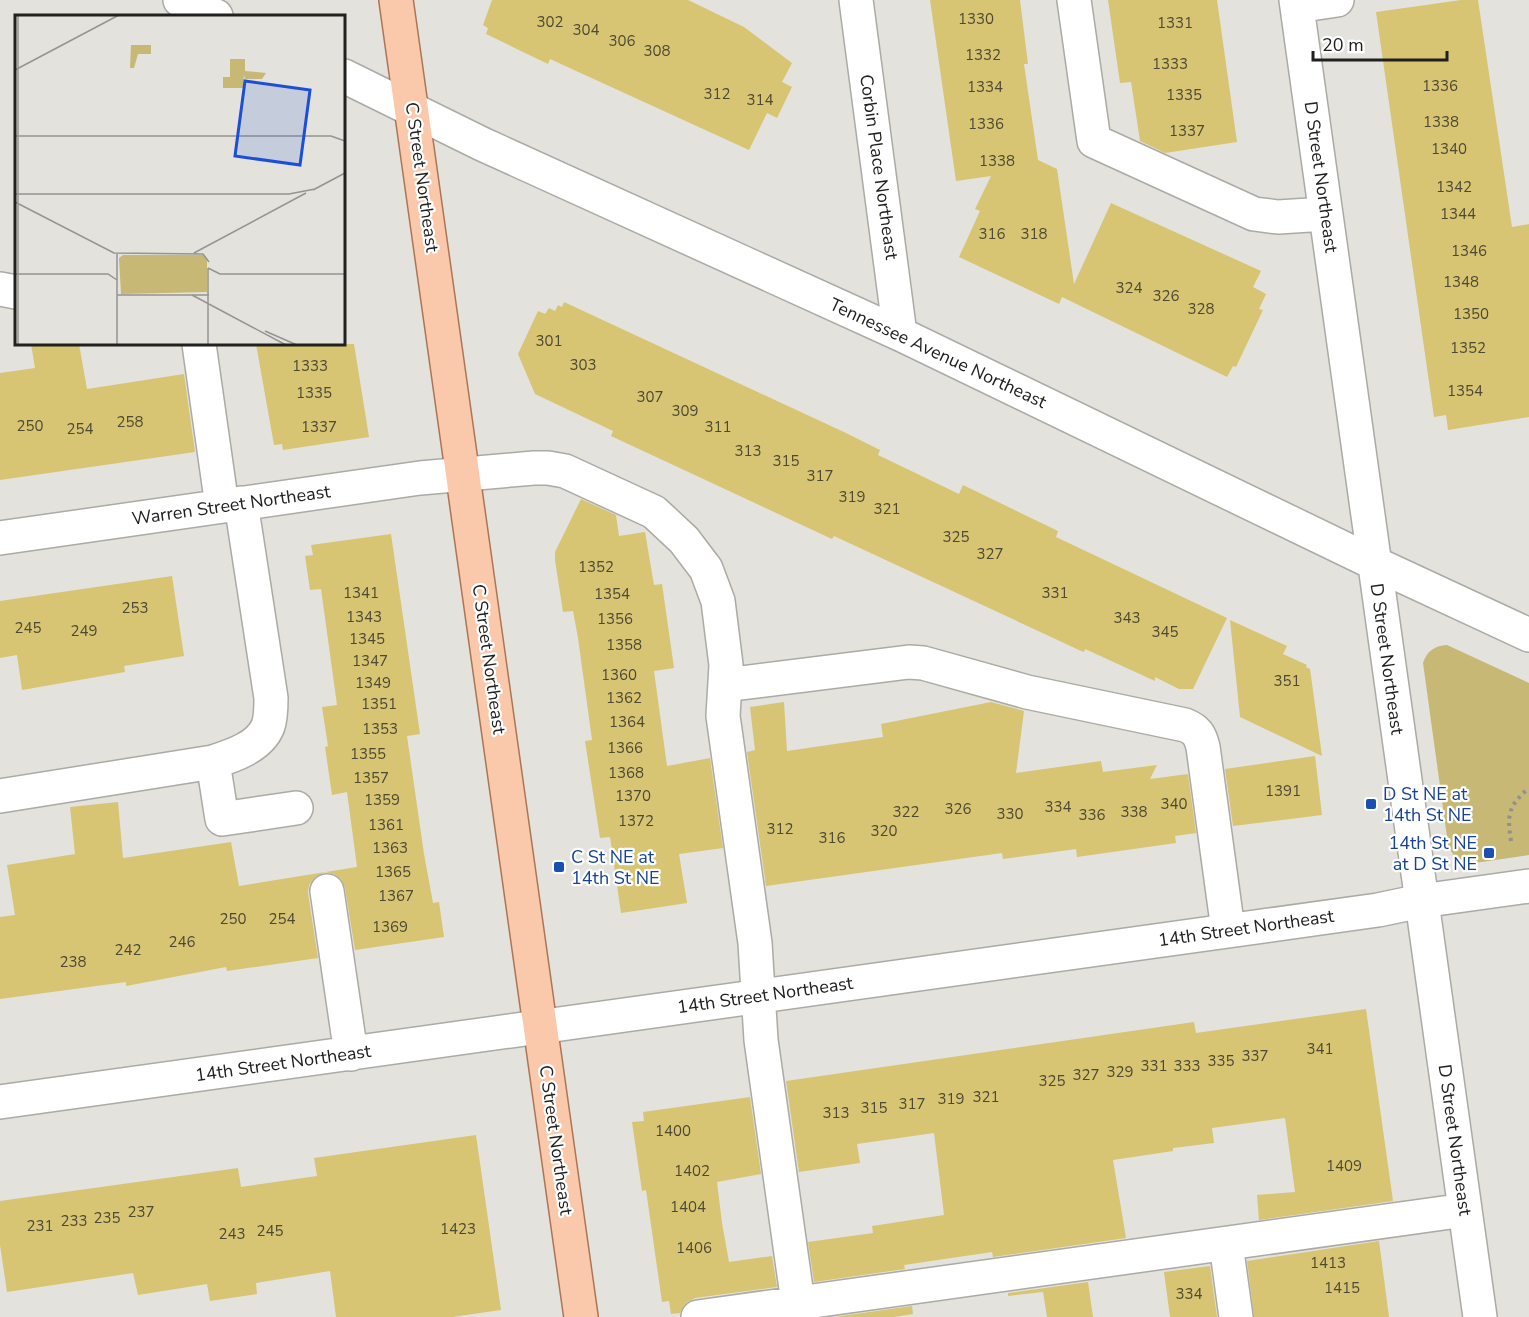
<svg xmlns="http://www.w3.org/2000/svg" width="1529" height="1317" font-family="'Nunito Sans',sans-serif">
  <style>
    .green { fill: #c7b876 }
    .building { fill: #d7c573 }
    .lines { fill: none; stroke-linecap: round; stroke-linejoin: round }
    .minor-casing { stroke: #abaaa5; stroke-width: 36 }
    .major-casing { stroke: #ab7655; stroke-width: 36 }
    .path { stroke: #91908c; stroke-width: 4; stroke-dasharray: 3 4.5; stroke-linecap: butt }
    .minor { stroke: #fff; stroke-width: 33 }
    .major { stroke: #fac8aa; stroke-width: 33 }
    .transit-dot { fill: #1a4fb4; stroke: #fff; stroke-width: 2 }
    .labels { text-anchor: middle; stroke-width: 4.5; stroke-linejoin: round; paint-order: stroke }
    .number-label { font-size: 15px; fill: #4e4933 }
    .street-label { font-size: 18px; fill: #20201e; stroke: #fff }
    .transit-label { font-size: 18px; fill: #164399; stroke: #fff; text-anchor: start }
    .inset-road { fill: none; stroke: #959491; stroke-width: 1.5 }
    .view { fill: #1d4ed8; fill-opacity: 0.15; stroke: #1d4ed8; stroke-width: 3 }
    .inset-edge { fill: none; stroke: #20201e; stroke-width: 3 }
  </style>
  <rect width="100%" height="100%" fill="#e3e2dd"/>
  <path class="green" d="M1447,645l82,38v172l-61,9c-12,-4 -16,-9 -20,-20l-25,-181c4,-12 11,-17 24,-18z"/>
  <path class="building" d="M492,0h196l56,27 48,36 -10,19 10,5 -15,31 -10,-5 -18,37 -199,-91 -2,5 -62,-30 2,-6 -5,-3z
    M930,0h90l8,64h-4l14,96 19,9 17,115 37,-81 150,68 -8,16 13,7 -7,15 4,1 -27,57 -3,-1 -6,11 -165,-80 -3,7 -100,-47 21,-46 -5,-2 16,-33 -35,5z
    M1108,0h109l20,142 -72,11 -25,-12 -9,-59 -11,1z
    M1461,0h17l34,227 17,-3v193l-81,13 -2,-15 -12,2 -58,-405z
    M564,302l282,131 34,17 -2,5 81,39 4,-9 95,46 -2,6 171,81 -34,71h-14l-24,-12v4l-70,-32 -1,3 -5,-2 -245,-114 -2,3 -191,-89 -30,-14 2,-5 -78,-37 -17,-40 20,-43 7,3 4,-6 6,3 3,-6 4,2z
    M31,344h48l8,45 97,-15 11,78 -195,28v-107l35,-5z
    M256,344h98l15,93 -86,13 -1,-6 -8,1z
    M581,499l35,16 3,21 26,-4 9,53 8,-1 12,84 -20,3 13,95 43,-8 13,90 -44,6 8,49 -66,10 -11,-76 -10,1 -15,-97 7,-1 -14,-102 -5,-27 -10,1 -8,-52v-8z
    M391,534l29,200 -13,2 17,118 9,49 6,-1 5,35 -89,13 -10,-62 -4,-9 -7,-5 -9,-2 -10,5 -6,8 -1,8 10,65 -91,13 -1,-4 -100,19v-4l-126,17v-82l15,-2 -8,-50 68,-11 -5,-47 48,-5 5,56 108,-16 8,44 118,-19 -10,-75 -15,3 -7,-48 3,-1 -6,-39 15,-2 -16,-116 -11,1 -5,-34 8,-1 -2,-10z
    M172,576l12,80 -60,10 1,6 -103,18 -5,-35 -17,3v-57z
    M1230,620l57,26 -4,8 24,11 -1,2 4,2 12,87 -82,-39z
    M784,702l3,49 96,-14 -2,-13 110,-22 33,9 -8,62 85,-12 2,11 54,-7 -7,14 38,-5 8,59 -21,3 1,7 -99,14 -1,-8 -73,10 -1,-6 -236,33 -19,-134 8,-2 -5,-43z
    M1315,756l7,59 -89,11 -8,-57z
    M1366,1009l27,192 -134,19 -2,-25 38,-3 -10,-74 -73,10 2,15 -41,5v3l-60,9 13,78 -133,19 -1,-5 -88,13 1,4 -91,13 -6,-40 65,-9 -1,-7 72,-11 -10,-82 -77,11 3,19 -61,9 -13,-91 408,-59 2,11z
    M750,1097l11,77 -44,8 5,41 7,39 43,-6 5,31 -82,11 -9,5 -6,10 -9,1 -2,-13 -7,1 -16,-112 -4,1 -10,-69 12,-1 -1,-9z
    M476,1135l25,175 -49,7h-116l-6,-46 -74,12 1,11 -47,7 -3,-17 -69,11 -5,-22 -126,19 -7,-47v-44l238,-33 3,19 76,-11 -3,-18z
    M1379,1241l10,76h-135l-7,-56z
    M1210,1266l7,51h-47l-6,-45z
    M1088,1282l5,35h-46l-4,-25 -35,4v-3z
    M912,1306l1,8 -19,3h-60z"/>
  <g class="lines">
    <defs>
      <path id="minor" d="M180,0l36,16
        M856,0l44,334
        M1074,0l20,141 160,73 24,3 48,-3
        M1296,0l184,1317
        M1297,6l40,-6
        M344,76l138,68 418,190 474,229 155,72
        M0,289l16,3
        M199,344l23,162
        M0,538l420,-60 114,-10h14l17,3 89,41 30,28 22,29 12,32 8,64 -3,51 32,227 6,97 37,263
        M725,685l184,-23 14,1 104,29 158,33c12,5 15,10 18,22l25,183
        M213,762l9,57 74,-11
        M0,796l213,-34c19,-6 47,-15 55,-36 3,-8 3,-19 3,-28l-30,-195
        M327,891l24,163
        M0,1102l1378,-192 43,-9 108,-15
        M1226,1244l10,73
        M698,1317l767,-107"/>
      <path id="major" d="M396,0l185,1317"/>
    </defs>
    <use href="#minor" class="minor-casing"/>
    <use href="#major" class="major-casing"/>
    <path class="path" d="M1511,841c-4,-26 -3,-35 18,-53"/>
    <use href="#minor" class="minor"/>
    <use href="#major" class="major"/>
  </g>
  <g class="transit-dot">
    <rect x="1365" y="798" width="12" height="12" rx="3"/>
    <rect x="1483" y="847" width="12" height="12" rx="3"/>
    <rect x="553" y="861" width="12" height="12" rx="3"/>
  </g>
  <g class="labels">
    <g class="number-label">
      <text x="976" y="24">1330</text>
      <text x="550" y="27">302</text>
      <text x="1175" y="28">1331</text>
      <text x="586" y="35">304</text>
      <text x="622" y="46">306</text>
      <text x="657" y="56">308</text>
      <text x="983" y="60">1332</text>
      <text x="1170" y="69">1333</text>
      <text x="1440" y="91">1336</text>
      <text x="985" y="92">1334</text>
      <text x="717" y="99">312</text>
      <text x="1184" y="100">1335</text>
      <text x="760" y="105">314</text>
      <text x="1441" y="127">1338</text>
      <text x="986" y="129">1336</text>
      <text x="1187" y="136">1337</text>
      <text x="1449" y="154">1340</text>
      <text x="997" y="166">1338</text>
      <text x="1454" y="192">1342</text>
      <text x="1458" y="219">1344</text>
      <text x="992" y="239">316</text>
      <text x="1034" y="239">318</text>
      <text x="1469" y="256">1346</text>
      <text x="1461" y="287">1348</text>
      <text x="1129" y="293">324</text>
      <text x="1166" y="301">326</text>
      <text x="1201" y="314">328</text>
      <text x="1471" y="319">1350</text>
      <text x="549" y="346">301</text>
      <text x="1468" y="353">1352</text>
      <text x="583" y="370">303</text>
      <text x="310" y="371">1333</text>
      <text x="1465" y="396">1354</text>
      <text x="314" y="398">1335</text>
      <text x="650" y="402">307</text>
      <text x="685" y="416">309</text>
      <text x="130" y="427">258</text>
      <text x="30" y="431">250</text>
      <text x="319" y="432">1337</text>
      <text x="718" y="432">311</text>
      <text x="80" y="434">254</text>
      <text x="748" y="456">313</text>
      <text x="786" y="466">315</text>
      <text x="820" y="481">317</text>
      <text x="852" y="502">319</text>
      <text x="887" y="514">321</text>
      <text x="956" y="542">325</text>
      <text x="990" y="559">327</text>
      <text x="596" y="572">1352</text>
      <text x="361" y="598">1341</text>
      <text x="1055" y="598">331</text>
      <text x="612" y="599">1354</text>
      <text x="135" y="613">253</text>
      <text x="364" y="622">1343</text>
      <text x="1127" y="623">343</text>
      <text x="615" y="624">1356</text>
      <text x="28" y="633">245</text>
      <text x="84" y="636">249</text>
      <text x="1165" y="637">345</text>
      <text x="367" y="644">1345</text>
      <text x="624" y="650">1358</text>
      <text x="370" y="666">1347</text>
      <text x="619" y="680">1360</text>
      <text x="1287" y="686">351</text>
      <text x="373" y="688">1349</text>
      <text x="624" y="703">1362</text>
      <text x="379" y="709">1351</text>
      <text x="627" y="727">1364</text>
      <text x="380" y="734">1353</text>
      <text x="625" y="753">1366</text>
      <text x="368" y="759">1355</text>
      <text x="626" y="778">1368</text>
      <text x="371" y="783">1357</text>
      <text x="1283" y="796">1391</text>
      <text x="633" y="801">1370</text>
      <text x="382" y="805">1359</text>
      <text x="1174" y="809">340</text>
      <text x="1058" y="812">334</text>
      <text x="958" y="814">326</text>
      <text x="906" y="817">322</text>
      <text x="1134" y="817">338</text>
      <text x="1010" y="819">330</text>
      <text x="1092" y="820">336</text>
      <text x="636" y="826">1372</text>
      <text x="386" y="830">1361</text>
      <text x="780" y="834">312</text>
      <text x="884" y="836">320</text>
      <text x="832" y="843">316</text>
      <text x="390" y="853">1363</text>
      <text x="393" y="877">1365</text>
      <text x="396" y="901">1367</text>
      <text x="233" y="924">250</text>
      <text x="282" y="924">254</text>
      <text x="390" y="932">1369</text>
      <text x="182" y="947">246</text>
      <text x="128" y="955">242</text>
      <text x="73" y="967">238</text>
      <text x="1320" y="1054">341</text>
      <text x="1255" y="1061">337</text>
      <text x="1221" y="1066">335</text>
      <text x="1154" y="1071">331</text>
      <text x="1187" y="1071">333</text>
      <text x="1120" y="1077">329</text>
      <text x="1086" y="1080">327</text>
      <text x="1052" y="1086">325</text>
      <text x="986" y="1102">321</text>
      <text x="951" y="1104">319</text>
      <text x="912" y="1109">317</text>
      <text x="874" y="1113">315</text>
      <text x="836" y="1118">313</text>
      <text x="673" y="1136">1400</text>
      <text x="1344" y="1171">1409</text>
      <text x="692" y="1176">1402</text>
      <text x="688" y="1212">1404</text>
      <text x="141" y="1217">237</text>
      <text x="107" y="1223">235</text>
      <text x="74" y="1226">233</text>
      <text x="40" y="1231">231</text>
      <text x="458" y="1234">1423</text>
      <text x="270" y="1236">245</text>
      <text x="232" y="1239">243</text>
      <text x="694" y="1253">1406</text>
      <text x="1328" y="1268">1413</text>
      <text x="1342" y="1293">1415</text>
      <text x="1189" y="1299">334</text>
    </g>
    <g class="street-label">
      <text transform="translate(879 167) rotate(82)" y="6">Corbin Place Northeast</text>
      <text transform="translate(422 177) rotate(82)" y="6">C Street Northeast</text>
      <text transform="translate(1321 177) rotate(82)" y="6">D Street Northeast</text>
      <text transform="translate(938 353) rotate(25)" y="6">Tennessee Avenue Northeast</text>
      <text transform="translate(231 505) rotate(-8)" y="6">Warren Street Northeast</text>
      <text transform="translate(489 659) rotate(82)" y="6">C Street Northeast</text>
      <text transform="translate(1387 659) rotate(82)" y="6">D Street Northeast</text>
      <text transform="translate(1246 928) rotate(-8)" y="6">14th Street Northeast</text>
      <text transform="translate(765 995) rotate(-8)" y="6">14th Street Northeast</text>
      <text transform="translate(283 1063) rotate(-8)" y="6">14th Street Northeast</text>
      <text transform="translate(556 1140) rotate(82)" y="6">C Street Northeast</text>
      <text transform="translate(1455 1140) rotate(82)" y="6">D Street Northeast</text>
    </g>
    <g class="transit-label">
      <text x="1383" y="800">D St NE at<tspan x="1383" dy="21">14th St NE</tspan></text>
      <text x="1477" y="849" text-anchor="end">14th St NE<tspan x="1477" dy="21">at D St NE</tspan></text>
      <text x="571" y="863">C St NE at<tspan x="571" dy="21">14th St NE</tspan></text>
    </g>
  </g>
  <g transform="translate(15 15)">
    <rect width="330" height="330" fill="#e3e2dd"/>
    <path d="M116,30h20v9h-13l-4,14h-4zM215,44h15v12l21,2 -4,6h-17l-1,-4 -1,13h-20v-11h7zM108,240h80l4,3v34l-86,2 -2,-36z" fill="#c7b876"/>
    <path class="inset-road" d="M0,55l104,-55M0,121h316l14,5M298,175l32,-17M0,179h274l26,-5M0,187l99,51 89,1 6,8M179,238l112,-60M193,253l12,6h125M0,259h93l9,6M102,280h92M177,280l94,50M250,316l32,14M3,330v-330M102,330v-91M193,330v-77"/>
    <path class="view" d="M230,66l65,9 -10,75 -65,-9z"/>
    <rect width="330" height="330" class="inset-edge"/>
  </g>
  <path d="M1313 51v9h134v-9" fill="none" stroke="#20201e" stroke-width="3"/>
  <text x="1322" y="51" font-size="18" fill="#20201e" stroke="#ffffff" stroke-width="4.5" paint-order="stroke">20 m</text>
</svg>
